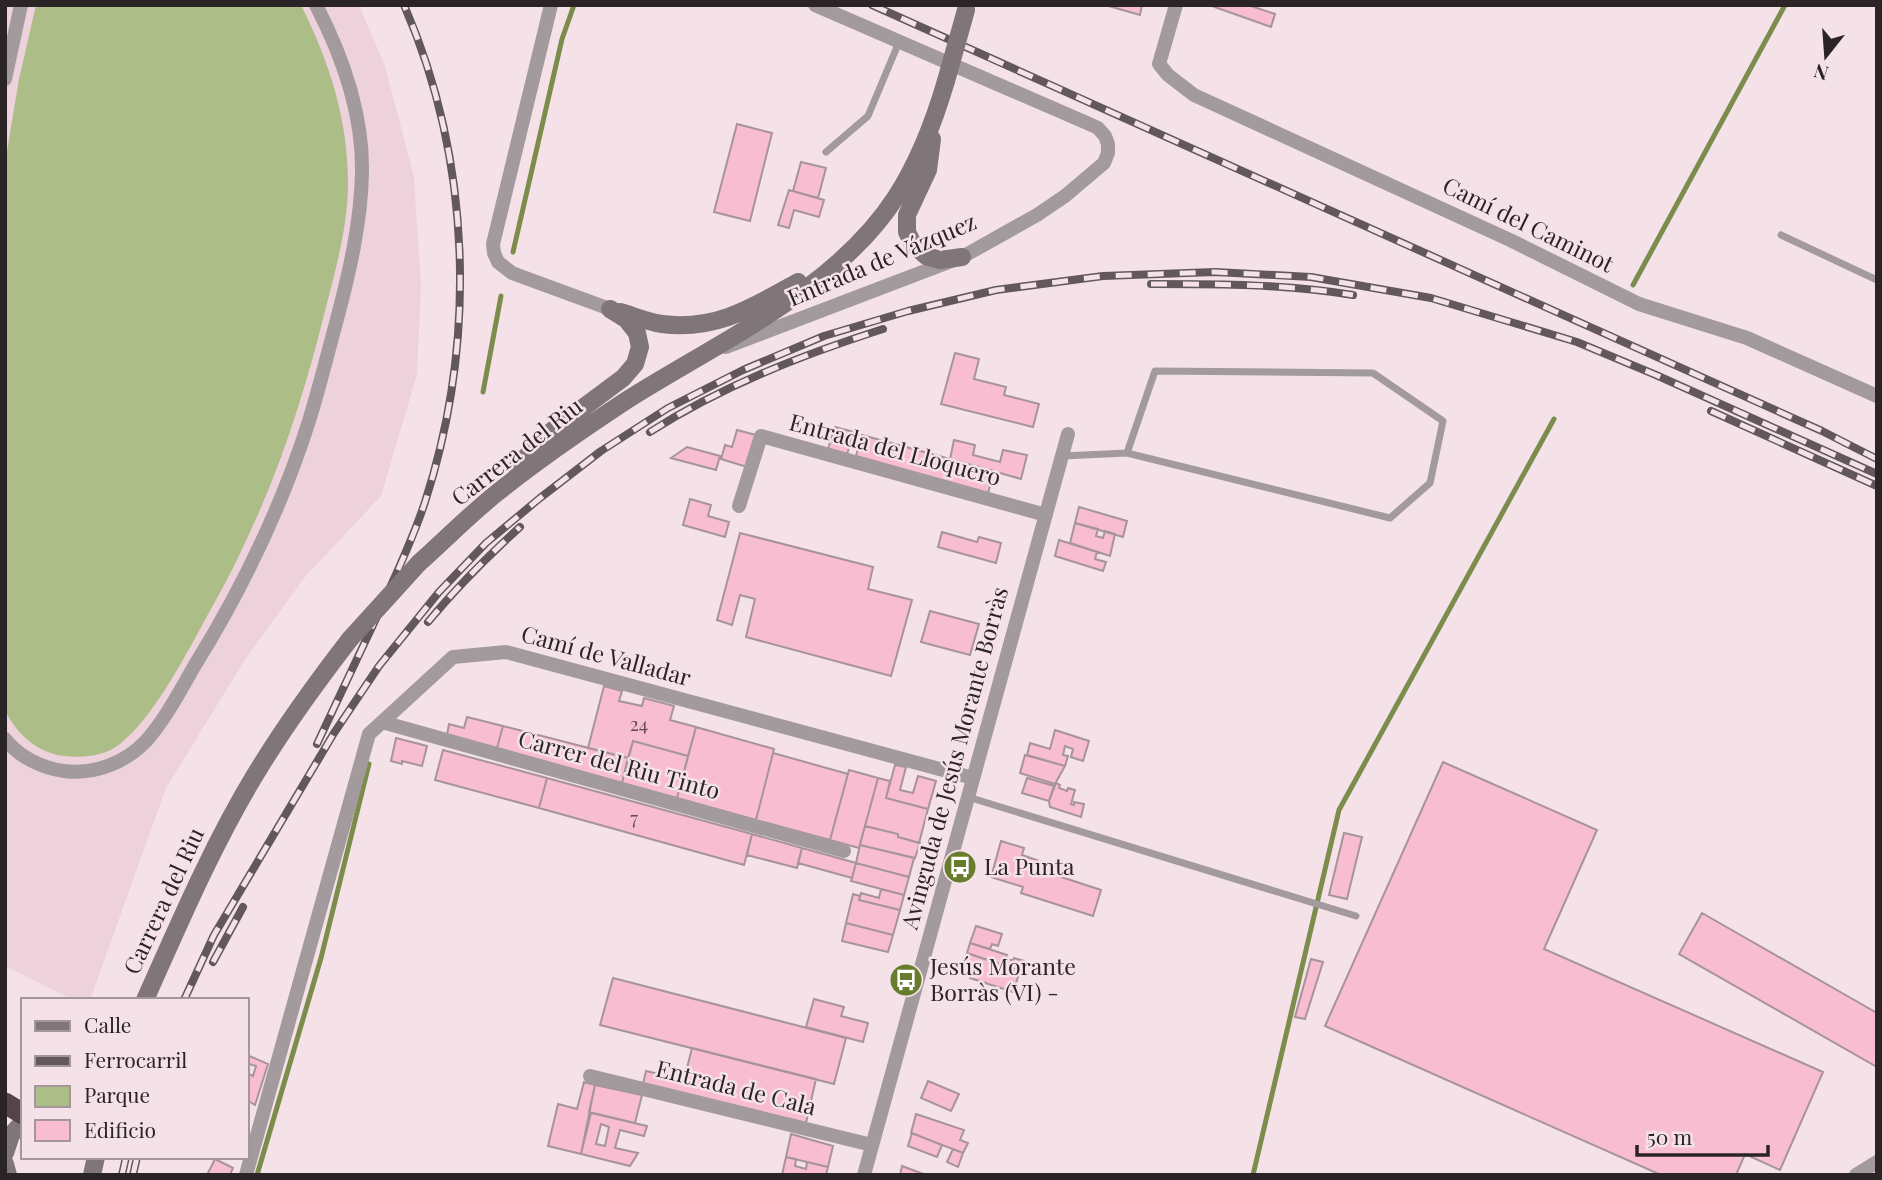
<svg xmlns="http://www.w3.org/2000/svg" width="1882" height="1180" font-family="'Playfair Display',serif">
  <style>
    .built { fill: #edd2db }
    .green { fill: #adbd88 }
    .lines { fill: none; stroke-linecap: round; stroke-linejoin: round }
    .stream { stroke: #7c8c4d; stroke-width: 5 }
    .building { fill: #f8bdd1; stroke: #a6949a; stroke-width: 2; fill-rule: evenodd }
    .lane { stroke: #a29a9c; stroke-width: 7 }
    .street { stroke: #a29a9c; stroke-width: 14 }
    .secondary { stroke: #807578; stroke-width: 18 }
    .highway { stroke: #534449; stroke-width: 21 }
    .rail-casing { stroke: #62585b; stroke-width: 8 }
    .rail { stroke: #f5e2e8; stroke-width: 5; stroke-dasharray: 16; stroke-linecap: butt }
    .secondary-bridge { stroke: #807578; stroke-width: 18 }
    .labels { text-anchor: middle; stroke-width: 5; stroke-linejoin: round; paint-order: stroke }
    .number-label { font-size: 19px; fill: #5e4a51 }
    .street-label { font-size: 23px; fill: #2b2426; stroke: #f5e2e8 }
    .poi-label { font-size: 23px; fill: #2b2426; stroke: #f5e2e8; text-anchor: start }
  </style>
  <rect width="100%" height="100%" fill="#f5e2e8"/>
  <path class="built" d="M5,5h354l26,61 29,111 7,110 -4,87 -36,122 -76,81 -59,81 -80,130 -76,212h-17l-68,-34z"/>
  <path class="green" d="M36,5h265c29,58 48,117 47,183 -1,40 -12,81 -22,119 -20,82 -46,164 -83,240 -13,29 -29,56 -44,84 -20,36 -47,87 -79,113 -15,12 -36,14 -55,12 -26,-2 -49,-22 -60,-46v-547l14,-84z"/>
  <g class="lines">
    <path class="stream" d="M513,252l49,-213 12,-34
      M1633,285l152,-280
      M483,392l18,-96
      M257,1175l64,-217 48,-194
      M1253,1175l86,-365 215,-391"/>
  </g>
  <path class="building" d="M1105,5h37l-2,10z
    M1209,5h39l27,9 -4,13z
    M737,124l35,9 -22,88 -36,-9z
    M801,162l25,6 -8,30 -25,-7z
    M789,190l35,10 -5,17 -25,-7 -5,18 -11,-3z
    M955,353l24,6 -5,20 32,8 -2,8 35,9 -6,23 -92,-23z
    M835,427l19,5 -7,22 -19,-5z
    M737,430l19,5 -9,32 -26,-8 4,-14 7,2z
    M862,435l132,36 -6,22 -132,-37z
    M954,440l21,5 -2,10 27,7 3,-12 24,5 -6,24 -71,-20z
    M687,447l33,9 -4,14 -45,-12z
    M690,499l21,6 -3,11 21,6 -4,15 -42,-12z
    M1079,507l48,14 -4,16 -48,-14z
    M1075,523l23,6 -2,7 7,2 2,-7 10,3 -5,22 -40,-13z
    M942,532l35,10 2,-5 22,6 -5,20 -58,-16z
    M740,533l133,34 -5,22 44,11 -21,76 -145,-39 9,-38 -15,-4 -8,30 -15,-5z
    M1059,540l38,12 -2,7 11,3 -3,9 -48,-15z
    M930,611l49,13 -9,31 -49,-13z
    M604,686l18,5 -3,10 23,5 2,-8 30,8 -4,14 26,7 -8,29 -55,-15 -5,17 -40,-10z
    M467,717l36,9 -6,22 -50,-13 2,-11 15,4z
    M503,726l125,32 -6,25 -125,-35z
    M696,727l78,22 -18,71 -79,-22z
    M1055,730l34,11 -6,20 -12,-4 2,-8 -8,-3 -2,9 5,1 -3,10 -38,-11 3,-12 20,6z
    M396,738l31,8 -5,20 -20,-5v3l-11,-3z
    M633,741l55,15 -11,42 -55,-15z
    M443,750l104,28 -8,30 -104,-28z
    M773,753l75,21 -18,66 -74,-20z
    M1025,755l40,11 -10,18 -35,-11z
    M1443,762l154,68 -53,119 279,123 -43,98 -35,-16 -9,21h-75l-336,-149z
    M895,765l11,2 -6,23 13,3 5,-17 18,5 -8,28 -42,-11z
    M849,770l29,8 -19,70 -29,-8z
    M547,778l205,56 -8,31 -205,-57z
    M878,778l12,3 -4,17 42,11 -9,34 -21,-6v-3l-33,-8z
    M1027,778l27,8 -5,15 -27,-8z
    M1056,783l4,2 -1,3 8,3 1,-3 7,2 -4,14 3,1v-3l10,2 -3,13 -31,-10 -1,-6z
    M865,826l33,8v3l22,6 -5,15 -55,-13z
    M1344,833l18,4 -15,62 -18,-4z
    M752,834l50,14 -5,20 -50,-13z
    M1001,841l23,7 -2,7 20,7 -2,8 61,20 -8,26 -72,-23 2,-6 -32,-10z
    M860,845l54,13 -5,19 -53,-14z
    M802,848l54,15 -4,15 -54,-15z
    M856,863l53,14 -5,18 -53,-14z
    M881,889l23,6 -4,15 -41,-10 2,-7 18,5z
    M853,894l7,2 -1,4 41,10 -7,25 -47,-12z
    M1702,913l175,100v54l-198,-113z
    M846,923l47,12 -5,17 -46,-11z
    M976,926l26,8 -4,12 -6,-2 -2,5 -20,-6z
    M970,943l37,12 -1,3 7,3 1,-3 10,3 -4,10 -53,-18z
    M967,953l24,8 -1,11 4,2 4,-11 22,8 -7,21 -43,-14 1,-3 -10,-3z
    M1311,959l12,3 -18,57 -10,-2z
    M613,978l233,60 -12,46 -234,-59z
    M814,999l30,8 -3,9 27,7 -5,19 -57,-15z
    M692,1048l124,31 -10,44 -163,-39 3,-13 38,9z
    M247,1055l21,9 -13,41 -8,-5v-27l6,3 3,-10 -7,-2 -2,4z
    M928,1081l31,13 -8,17 -30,-13z
    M584,1082l11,3 -14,69 -33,-8 10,-42 19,5z
    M595,1085l47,10 -7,28 -46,-11z
    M591,1113l56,13 -3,10 -24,-6 -5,18 23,5 -8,13 -49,-12zM601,1124l8,3 -4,19 -9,-2z
    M916,1114l48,16 -4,10 8,3 -5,10 -52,-20z
    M912,1133l30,12 -5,12 -29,-11z
    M791,1134l42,12 -5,21 -42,-10z
    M953,1149l10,4 -5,14 -11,-5z
    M786,1157l10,2 -1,7 11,3 1,-7 21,5 -2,8h-44z
    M215,1159l18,9 -3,7h-23z
    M902,1166l24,9h-26z"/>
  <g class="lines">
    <path class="lane" d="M826,152l42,-36 31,-74
      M1781,235l96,45
      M1155,371l218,2 70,48 -13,62 -40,35 -263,-65z
      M1063,456l64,-3
      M968,797l388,119"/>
    <path class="street" d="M551,5l-58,239 1,9 4,9 14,11 98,36
      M1176,5l-17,59 9,11 26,20 316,145 129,64 108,34 130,58
      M5,79l16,-74
      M726,347l236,-90 75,-42 28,-19 39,-33 4,-10v-9l-3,-8 -7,-8 -11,-5 -272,-118
      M739,506l22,-70 285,79
      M382,722l462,129
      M5,739c14,18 37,29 59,32 30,4 61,-8 82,-30 19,-21 35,-52 49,-76 47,-76 87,-159 114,-244 10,-32 18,-65 27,-98 13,-49 25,-99 26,-151 1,-59 -19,-115 -46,-167
      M590,1076l282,69
      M246,1175l123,-441 84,-77 53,-5 467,126
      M864,1175l204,-741
      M1856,1175l21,-13"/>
    <path class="secondary" d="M932,139l-4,31 -21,45v17l6,12 13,12 14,4 22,-3
      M620,312c14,4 28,10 42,12 54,7 91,-17 136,-42
      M517,468l24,-29 82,-61 12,-14 5,-17 -3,-14 -11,-14 -16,-10
      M419,563c26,-23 51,-49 79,-71 41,-33 85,-63 129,-92 91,-58 209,-110 269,-203 23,-36 38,-75 50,-116
      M145,1000c34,-76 67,-154 110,-225 29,-48 61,-92 95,-136
      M5,1153l6,-18 12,-13
      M5,1164l3,11
      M92,1175l4,-18"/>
    <path class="highway" d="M5,1103l18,11"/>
    <defs>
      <path id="rail" d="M872,5l950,426 55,28
        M1151,284c67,0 135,0 202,11
        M1711,411l166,75
        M650,432c72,-46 152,-77 233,-103
        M428,622c28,-34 59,-65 92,-95
        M317,744c21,-45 42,-89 63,-134 16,-36 33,-71 45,-108 52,-161 47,-341 -21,-497
        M213,962l30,-55
        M184,1000l30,-65 120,-202 45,-67 60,-74 47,-49 54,-45 61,-47 67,-43 75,-38 81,-34 84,-25 88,-21 107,-14 112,-4 96,5 120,21 146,44 79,33 221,99
        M122,1175l4,-18
        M133,1175l4,-18"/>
    </defs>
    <use href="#rail" class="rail-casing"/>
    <use href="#rail" class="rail"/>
    <path class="secondary-bridge" d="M946,81l20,-71
      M350,639l69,-76"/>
  </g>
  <defs>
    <symbol id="bus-disc" viewBox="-11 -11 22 22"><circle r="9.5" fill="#687c2d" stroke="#f5e2e8"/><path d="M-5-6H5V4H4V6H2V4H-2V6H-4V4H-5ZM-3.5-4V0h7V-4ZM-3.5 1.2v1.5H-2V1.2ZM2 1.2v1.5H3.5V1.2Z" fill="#fff"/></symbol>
  </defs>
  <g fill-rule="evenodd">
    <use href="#bus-disc" x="941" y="848" width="38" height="38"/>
    <use href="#bus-disc" x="887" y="961" width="38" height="38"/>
  </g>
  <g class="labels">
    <g class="number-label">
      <text x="639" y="731">24</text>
      <text x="634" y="825">7</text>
    </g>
    <g class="street-label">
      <text transform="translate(1528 225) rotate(26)" y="8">Camí del Caminot</text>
      <text transform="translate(882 260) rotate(-23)" y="8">Entrada de Vázquez</text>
      <text transform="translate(895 450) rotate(15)" y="8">Entrada del Lloquero</text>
      <text transform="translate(517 452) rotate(-38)" y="8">Carrera del Riu</text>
      <text transform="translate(606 656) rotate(15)" y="8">Camí de Valladar</text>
      <text transform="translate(955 758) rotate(-75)" y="8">Avinguda de Jesús Morante Borràs</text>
      <text transform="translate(619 765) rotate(15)" y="8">Carrer del Riu Tinto</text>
      <text transform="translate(164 901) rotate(-65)" y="8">Carrera del Riu</text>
      <text transform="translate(736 1088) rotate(14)" y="8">Entrada de Cala</text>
    </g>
    <g class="poi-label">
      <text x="984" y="875">La Punta</text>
      <text x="930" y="975">Jesús Morante<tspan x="930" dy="26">Borràs (VI) -</tspan></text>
    </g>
  </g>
  <rect width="1882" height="1180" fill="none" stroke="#2b2426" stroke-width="14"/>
  <rect x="21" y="998" width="228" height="161" fill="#f5e2e8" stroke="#a4969a" stroke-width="2"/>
  <rect x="35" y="1021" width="35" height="10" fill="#807578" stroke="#a4969a" stroke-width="2"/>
  <text x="84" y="1033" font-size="21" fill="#2b2426">Calle</text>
  <rect x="35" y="1056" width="35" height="10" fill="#62585b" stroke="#a4969a" stroke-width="2"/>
  <text x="84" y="1068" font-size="21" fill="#2b2426">Ferrocarril</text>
  <rect x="35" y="1086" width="35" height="21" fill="#adbd88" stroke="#a4969a" stroke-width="2"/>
  <text x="84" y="1103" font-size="21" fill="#2b2426">Parque</text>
  <rect x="35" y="1120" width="35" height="21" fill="#f8bdd1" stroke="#a4969a" stroke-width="2"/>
  <text x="84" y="1138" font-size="21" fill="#2b2426">Edificio</text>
  <g transform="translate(1826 56) rotate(197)" stroke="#f5e2e8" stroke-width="5" paint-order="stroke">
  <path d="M0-5L12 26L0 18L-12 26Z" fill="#2b2426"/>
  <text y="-10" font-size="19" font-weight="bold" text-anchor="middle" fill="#2b2426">N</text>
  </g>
  <path d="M1637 1145v10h131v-10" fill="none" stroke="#2b2426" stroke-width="3.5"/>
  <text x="1647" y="1145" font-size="21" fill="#2b2426" stroke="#f5e2e8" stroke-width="5" paint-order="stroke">50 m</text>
</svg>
